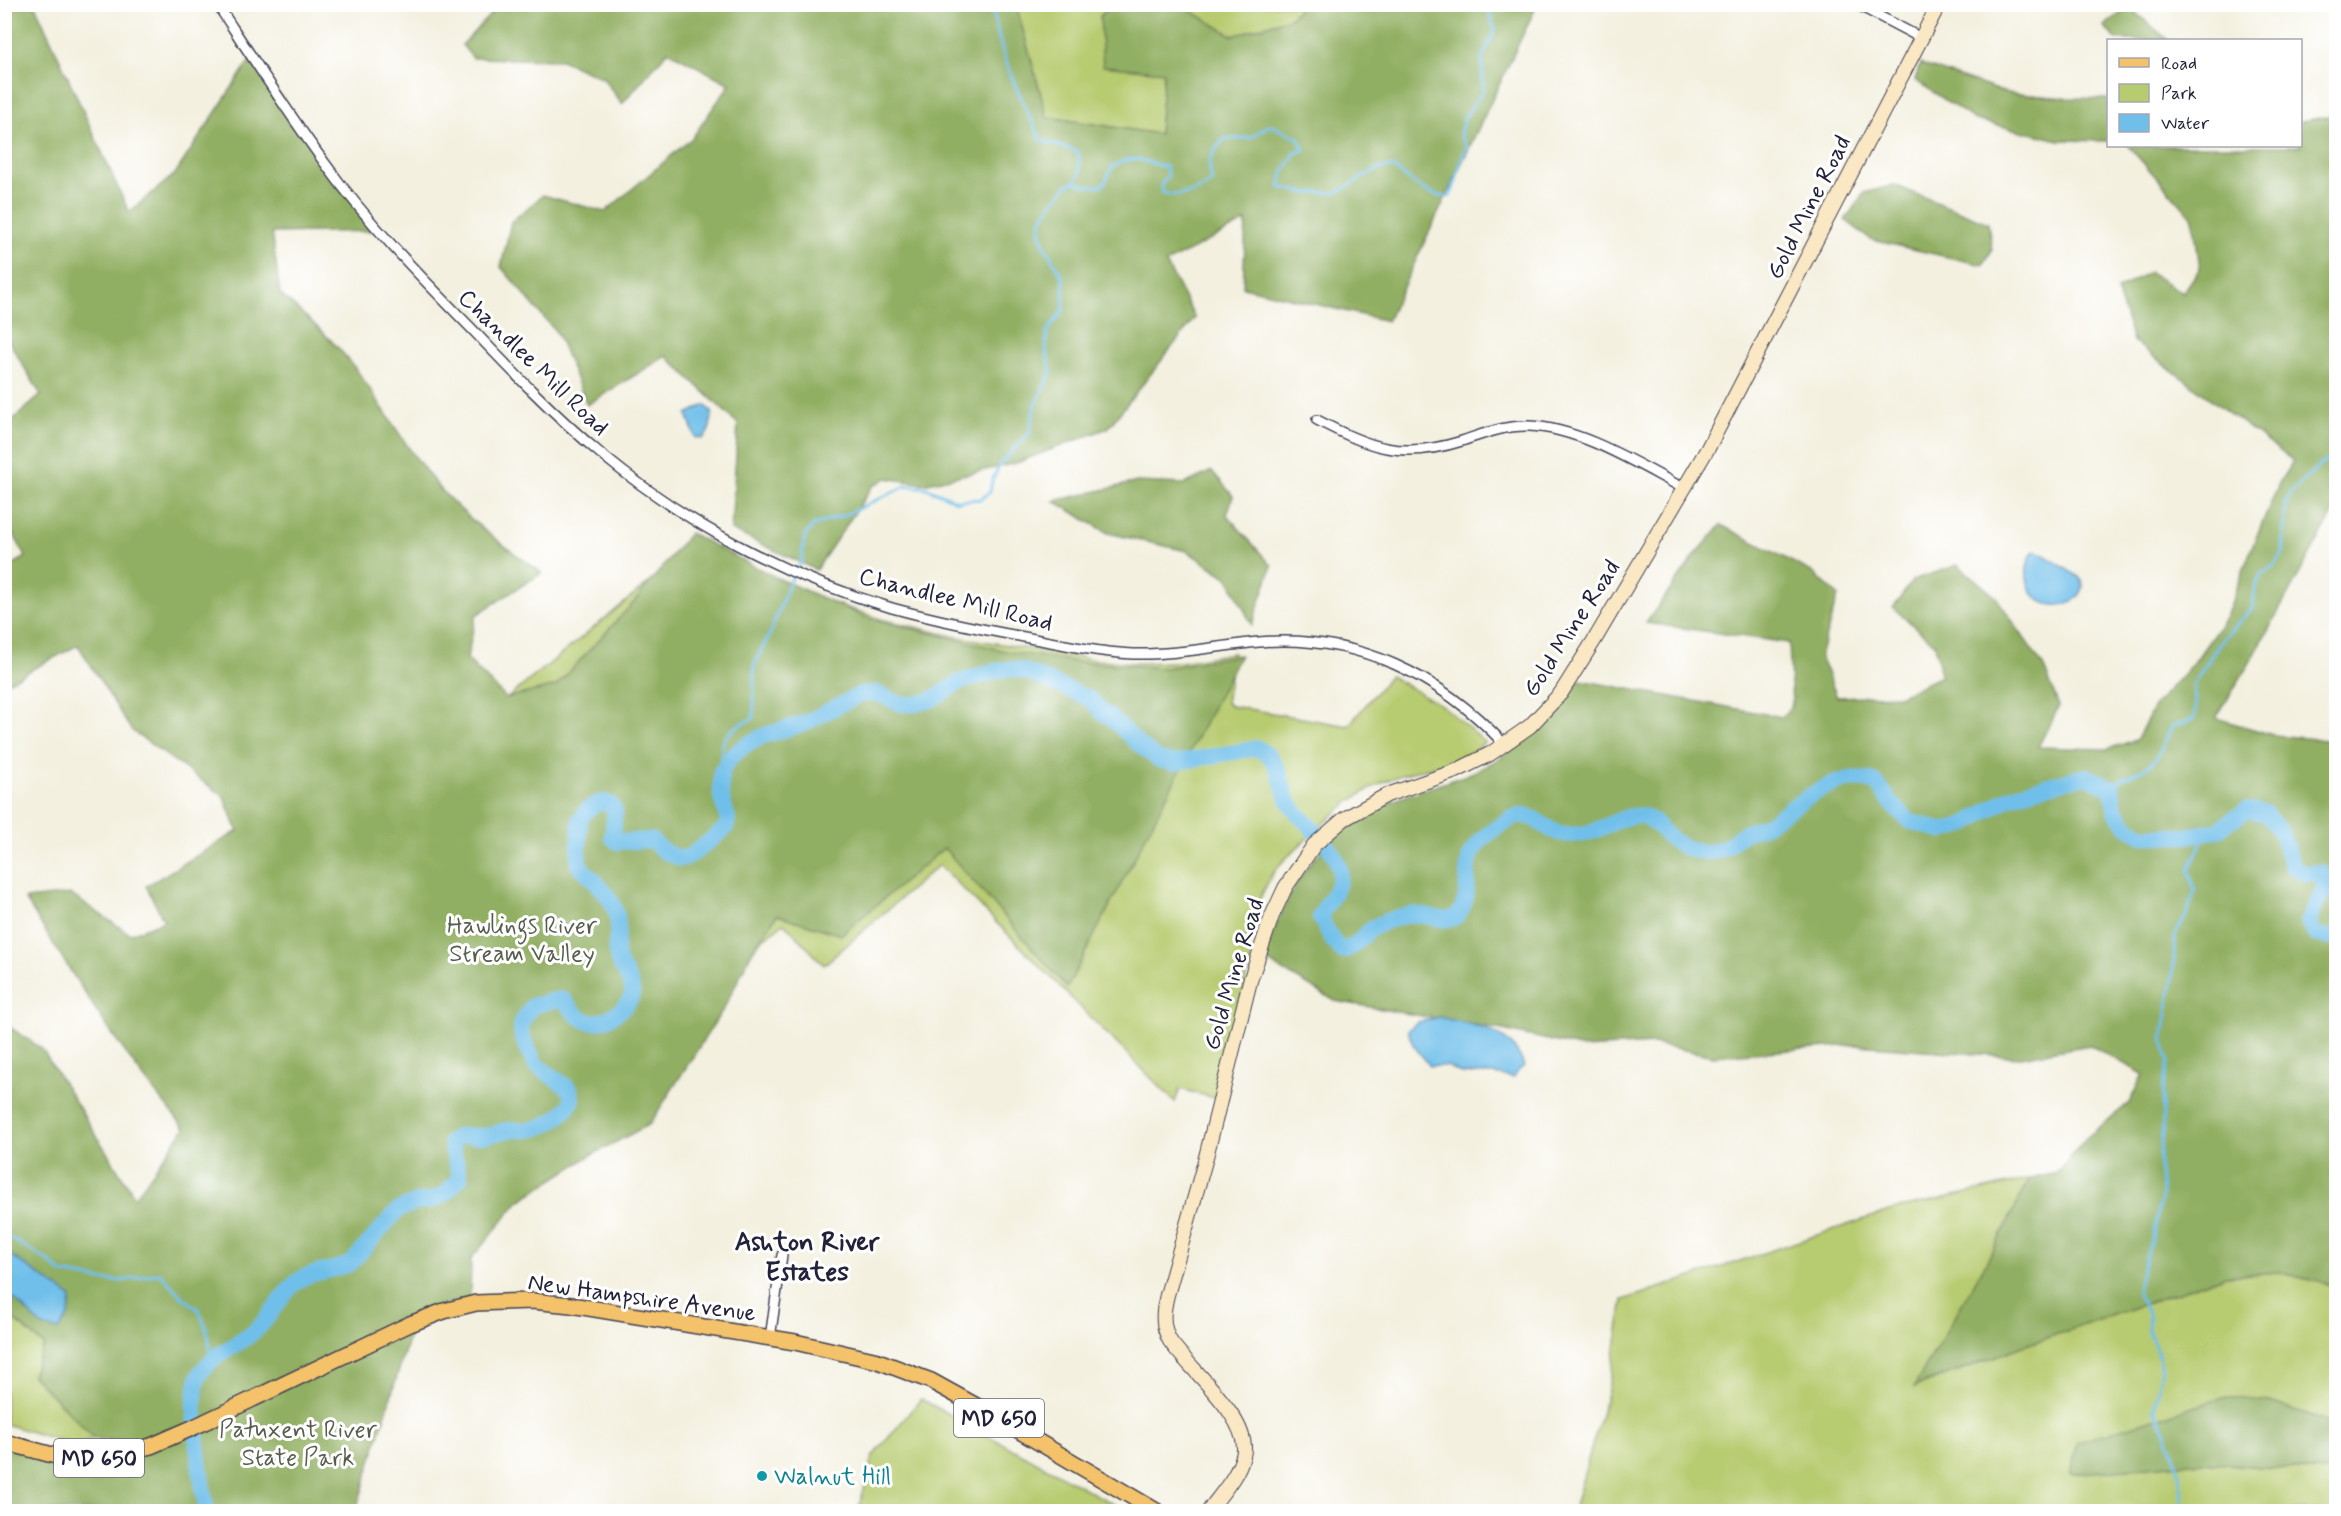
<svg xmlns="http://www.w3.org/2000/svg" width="2341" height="1516" font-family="Mynerve,sans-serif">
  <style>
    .green { fill: #b7cb6f; stroke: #6c7655; stroke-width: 1.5 }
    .forest { fill: #91af62; stroke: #5a684e; stroke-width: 1.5 }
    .water { fill: #6fbfea; stroke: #487092; stroke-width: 1.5 }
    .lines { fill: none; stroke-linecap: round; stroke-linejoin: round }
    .stream { stroke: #6fbfea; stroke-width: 3 }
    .river { stroke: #6fbfea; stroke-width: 16 }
    .street-casing { stroke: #414154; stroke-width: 12 }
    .secondary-casing { stroke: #414154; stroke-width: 16 }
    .primary-casing { stroke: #414154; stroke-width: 18 }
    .street { stroke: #fff; stroke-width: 9 }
    .secondary { stroke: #fae7c3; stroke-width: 14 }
    .primary { stroke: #f3c26a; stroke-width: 15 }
    .culture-dot { fill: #0f9aa8; stroke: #fff; stroke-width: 2 }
    .labels { text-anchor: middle; stroke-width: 6; stroke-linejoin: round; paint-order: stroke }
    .shield { fill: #fff; stroke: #646476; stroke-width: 1.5 }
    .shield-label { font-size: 22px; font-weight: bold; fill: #22223b }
    .street-label { font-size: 24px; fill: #22223b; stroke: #fff }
    .park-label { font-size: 24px; fill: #565d4d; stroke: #fff }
    .culture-label { font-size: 24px; fill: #0d838f; stroke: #fff; text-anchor: start }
    .neighbourhood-label { font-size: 26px; font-weight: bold; fill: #22223b; stroke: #fff }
  </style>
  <rect width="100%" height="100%" fill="#fff"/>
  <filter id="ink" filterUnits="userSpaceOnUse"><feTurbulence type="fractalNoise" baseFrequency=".0167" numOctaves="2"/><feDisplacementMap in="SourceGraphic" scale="12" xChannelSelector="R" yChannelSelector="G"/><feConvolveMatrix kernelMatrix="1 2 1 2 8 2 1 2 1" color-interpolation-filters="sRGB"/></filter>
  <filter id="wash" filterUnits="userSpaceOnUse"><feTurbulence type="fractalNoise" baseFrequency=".008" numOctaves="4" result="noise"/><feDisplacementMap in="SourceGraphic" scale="24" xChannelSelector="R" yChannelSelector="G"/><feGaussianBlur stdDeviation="1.35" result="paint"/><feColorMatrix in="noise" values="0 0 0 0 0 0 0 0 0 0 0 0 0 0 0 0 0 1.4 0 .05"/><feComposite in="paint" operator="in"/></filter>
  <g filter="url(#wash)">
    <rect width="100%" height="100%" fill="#f3f0df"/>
    <path class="green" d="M1016,5h96l-12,11 64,56 -5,62 -112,-17z
      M1181,5h121l-12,13 -57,18z
      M699,542l116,55 66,22 72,17 143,24 37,3 49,-1 52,-9 -8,50 5,3 117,20 42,-50 53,30 42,36c-22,22 -61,25 -89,35 -41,15 -65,39 -96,68 -10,10 -21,18 -28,30 -14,23 -22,50 -30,76l10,4 -37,143 -35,-9 -5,13 -236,-237 -115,100 -40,-42 -60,47 -290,279 -324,263 12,-67 31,-9 206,-617z
      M2030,1179l-39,75 -76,133 108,-41 202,-70 53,-4 58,14v138l-66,-22 -198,72 130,-12 134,11v38l-769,1 7,-3 34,-119 15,-90 269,-90z
      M4,1312l40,33 -12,30 63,64 -24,5 -66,-20z
      M921,1399l205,112h-268l15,-55z"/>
    <path class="forest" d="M500,4l516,1 31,112 112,17 5,-62 -61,-6 -3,-50 12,-11h69l52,31 57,-18 12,-13h235l-150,316 -144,-34 3,-66 -80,42 29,55 -87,110 -92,35 -93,21 -37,-6 -14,9 -56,83 -85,-40 7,-106 -72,-68 -79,49 -30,-72 -56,-66 10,-45 32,-27 62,17 87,-74 38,-54 -62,-33 -46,53 -19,-26 -42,-18 -88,-2 -11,-13z
      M5,5h30l94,207 46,-38 77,-117 126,174 -106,2 8,61c26,23 54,46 75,74 31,42 55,88 91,127 28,30 63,54 96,78l-66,42 -9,44 39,39 50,-12 78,-84 56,-69 85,44 93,41 142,34 69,10 87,6 74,-13 -173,333 -123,-140 -103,87 -64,-20 -25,37 -28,56 -74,116 -62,33 -69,44 -48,58 -1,39 -54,16 -60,197h-351v-69l51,14 92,-11 -53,-6 -63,-64 12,-30 -39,-33v-288l37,25 93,148 50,-69c-62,-70 -110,-150 -160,-229l45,-5 60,40 34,-13 -18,-35 92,-55 -15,-35 -92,-66 -53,-85 -73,39v-115l21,-12 -21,-38v-96l3,1 33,-29 -36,-60z
      M2129,7l39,33h-51l-13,-14z
      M1920,64l87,29 60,5 41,1v42l-49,-1 -84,-20 -60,-40z
      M2336,101v407l-81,146 -39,64 57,17 63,6v545l-58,-14 -53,4 -202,70 -109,41 77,-133 39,-75 27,-6 29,-35 43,-35 14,-29 -53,-29 -70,12 -165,-12 -142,11 -58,-12 -71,4 -81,-18 -168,-29 -72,-42c15,-38 29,-78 58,-108 18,-18 39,-35 63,-46 30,-15 64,-21 94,-35 43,-21 74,-53 102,-90l202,37 10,-12 -3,-62 -143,-20 51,-70 24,-28 91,47 26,23 -18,61 17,41 64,-2 40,-19 -6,-32 -42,-36 20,-28 45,-15 38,32 48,70 15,39 -21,41 69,2 29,-9 19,-35 40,-44 31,-44 26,-70 28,-66 13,-20 -160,-120 -16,-51 32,-18 34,21 17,-25 -7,-50 -65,-72h172l1,-25 29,-5z
      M1894,185l94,38 4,27 -9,15 -111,-25 -27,-20 19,-27z
      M1212,471l21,25 -6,19 45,51 -20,59 -24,-47 -41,-27 -79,-18 -54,-32 83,-19 48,2z
      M2227,1397l43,5 66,22v49l-134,-11 -131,12 6,-32z"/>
    <path class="water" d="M705,405l7,7c-1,11 -1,20 -10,27l-7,-2 -8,-23z
      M2037,551c6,3 41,25 43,27 16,22 -40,46 -52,5 -3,-11 -1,-21 5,-31z
      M1440,1017c34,9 71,11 84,49l-8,7 -2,5 -20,-4h-32l-15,-8h-17l-17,-21 -5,-15 10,-8z
      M9,1254l62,43 -2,18 -11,15 -16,-4 -37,-36v-32z"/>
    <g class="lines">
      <path class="stream" d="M993,4c4,48 27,93 48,136l37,12 2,22 -5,8
        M721,772c-2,-32 3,-42 33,-54v-53l16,-31 19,-50 12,-22 4,-26 9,-11 31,-10 61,-29 21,2 30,13 24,-2 9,-7 2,-11 8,-17 29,-30 6,-29 16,-32 -5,-25 1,-16 17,-23 -1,-31 -20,-35 -3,-14 2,-12 25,-32 8,-3 13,4h13l4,-3 7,-16 12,-7 13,-1 29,8 2,8 -7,10 2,8c15,5 38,-1 49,-12 -6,-20 -1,-27 12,-42l26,-1 20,-13 28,13 6,12 -9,3 -12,20 -3,14 26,6 32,-1 39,-23 16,-2c18,14 34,29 56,30 10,-16 8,-34 18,-49l-7,-14 4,-16 19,-27 -1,-33 13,-28 -9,-26
        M2112,788c10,-13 27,-14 40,-25 11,-11 13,-24 20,-37l22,-7 2,-11 -3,-23 27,-43 33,-35 2,-19 6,-14 14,-9 8,-11 2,-50 7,-12 26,-26 18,-12
        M4,1239l6,-1 37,22 15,13 40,7 19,1 39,-8 21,23 18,14 9,24 4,28
        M2182,1512c1,-38 -9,-70 -28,-102l8,-42 -4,-15 -10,-23 1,-14 -12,-24 5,-22 11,-35 9,-42 -3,-37 4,-30 -1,-35 6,-29 -5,-24 10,-63 2,-40 11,-19 9,-25 -6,-22 17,-36"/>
      <path class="river" d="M207,1512c-5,-30 -22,-119 -5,-141 12,-17 32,-24 48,-36 20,-14 29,-40 49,-55 15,-10 35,-8 52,-17l47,-53 19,-8 14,-1 14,-7 15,-16c-2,-13 -8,-24 -9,-37 10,-9 19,-4 31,-5 10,0 17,-5 27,-6 6,-1 12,1 18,0 18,-2 36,-13 45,-29l-2,-12 -34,-24 -14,-28 -1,-14 11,-17 28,-7 5,2c16,23 30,28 53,11 5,-4 13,-11 14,-18 2,-10 -10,-24 -14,-34 -4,-14 -1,-18 0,-31 1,-30 -22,-46 -40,-65l2,-44 7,-10 11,-7 7,-1 6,3 4,6 -3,26 5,5 34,-2 14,12 16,7 9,-3 31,-24 5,-5 2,-8 -7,-23v-24l9,-14 14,-12 19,-10 42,-13 56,-29 15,-1 25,11h14l16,-4 29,-18 35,-11 15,-2 15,2 65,28 12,13 8,5 28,27 21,16 15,3 83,-15c26,11 21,36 34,57 15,22 44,38 49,66 2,17 -14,31 -20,46l13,24 9,10c13,-3 19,-14 29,-22 11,-7 25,-12 38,-14 15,-4 41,14 51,-3 17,-28 -7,-50 28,-78 9,-6 17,-13 27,-17 16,-6 27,10 41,15 8,3 19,3 27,2 19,-2 47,-26 65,-16 8,4 13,12 20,18 11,11 31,18 46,15 14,-1 19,-12 31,-18 6,-4 14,-4 21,-8 29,-18 72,-58 110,-42l19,24 14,14 33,10 22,-6 44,-27 15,-6 46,-12 18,-4 25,12 3,22 12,16 17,10h43l31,-6 28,-20 19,3 15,18 13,36 13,7 15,-2 4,16 -17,33 7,13 17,4 4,-3"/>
    </g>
  </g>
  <g filter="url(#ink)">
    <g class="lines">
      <defs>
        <path id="street" d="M217,4c35,53 69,106 107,158 43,60 94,112 146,165 42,44 84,88 131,127 85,70 185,123 291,154 44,12 88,21 132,29 36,7 72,15 109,17 42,1 84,-8 126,-12 98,-8 181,33 246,103
          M1856,4l65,34
          M1317,420c54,28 84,40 145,21 21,-7 43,-16 67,-15 52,2 110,39 156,63
          M770,1338l12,-83"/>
        <path id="secondary" d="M1208,1512c12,-17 30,-36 35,-56 10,-36 -54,-87 -73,-115 -9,-16 -7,-30 -3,-46l38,-134 45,-180 22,-65 13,-28 29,-43 30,-26 43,-24 69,-24 34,-17 40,-28 31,-33 34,-54 113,-191 231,-444"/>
        <path id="primary" d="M4,1442l52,14 44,2 51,-12 41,-18 218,-104 34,-13 32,-8 56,-2 39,4 224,37 83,19 53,20 58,32 169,99"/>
      </defs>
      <use href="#street" class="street-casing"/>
      <use href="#secondary" class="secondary-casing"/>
      <use href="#primary" class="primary-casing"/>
      <use href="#street" class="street"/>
      <use href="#secondary" class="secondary"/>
      <use href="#primary" class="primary"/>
    </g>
  </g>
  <circle class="culture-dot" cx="762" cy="1476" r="6"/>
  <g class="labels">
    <g class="shield">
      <rect x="954" y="1399" width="90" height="38" rx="4.5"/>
      <rect x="54" y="1439" width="90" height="38" rx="4.5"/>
    </g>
    <g class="shield-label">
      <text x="999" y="1426">MD 650</text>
      <text x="99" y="1466">MD 650</text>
    </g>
    <g class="street-label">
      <text transform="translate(1808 207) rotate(-63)" y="8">Gold Mine Road</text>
      <text transform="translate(534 362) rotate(44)" y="8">Chandlee Mill Road</text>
      <text transform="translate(956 599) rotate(14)" y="8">Chandlee Mill Road</text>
      <text transform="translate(1571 628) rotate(-57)" y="8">Gold Mine Road</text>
      <text transform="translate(1233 974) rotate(-73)" y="8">Gold Mine Road</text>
      <text transform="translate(642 1297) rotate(8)" y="8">New Hampshire Avenue</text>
    </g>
    <g class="park-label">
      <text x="522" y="933">Hawlings River<tspan x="522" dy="28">Stream Valley</tspan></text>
      <text x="298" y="1437">Patuxent River<tspan x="298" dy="28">State Park</tspan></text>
    </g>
    <g class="culture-label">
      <text x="774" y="1484">Walnut Hill</text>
    </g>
    <g class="neighbourhood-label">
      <text x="807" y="1250">Ashton River<tspan x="807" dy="30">Estates</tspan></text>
    </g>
  </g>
  <rect width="2341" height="1516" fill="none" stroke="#fff" stroke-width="24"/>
  <rect x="2107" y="39" width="195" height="108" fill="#ffffff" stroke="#a7a7b1" stroke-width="1.5"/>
  <rect x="2119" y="58" width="30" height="9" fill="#f3c26a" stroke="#a7a7b1" stroke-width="1.5"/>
  <text x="2161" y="69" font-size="18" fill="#22223b">Road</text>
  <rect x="2119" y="84" width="30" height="18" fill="#b7cb6f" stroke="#a7a7b1" stroke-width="1.5"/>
  <text x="2161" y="99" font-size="18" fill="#22223b">Park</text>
  <rect x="2119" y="114" width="30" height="18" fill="#6fbfea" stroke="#a7a7b1" stroke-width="1.5"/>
  <text x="2161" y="129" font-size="18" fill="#22223b">Water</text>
</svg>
